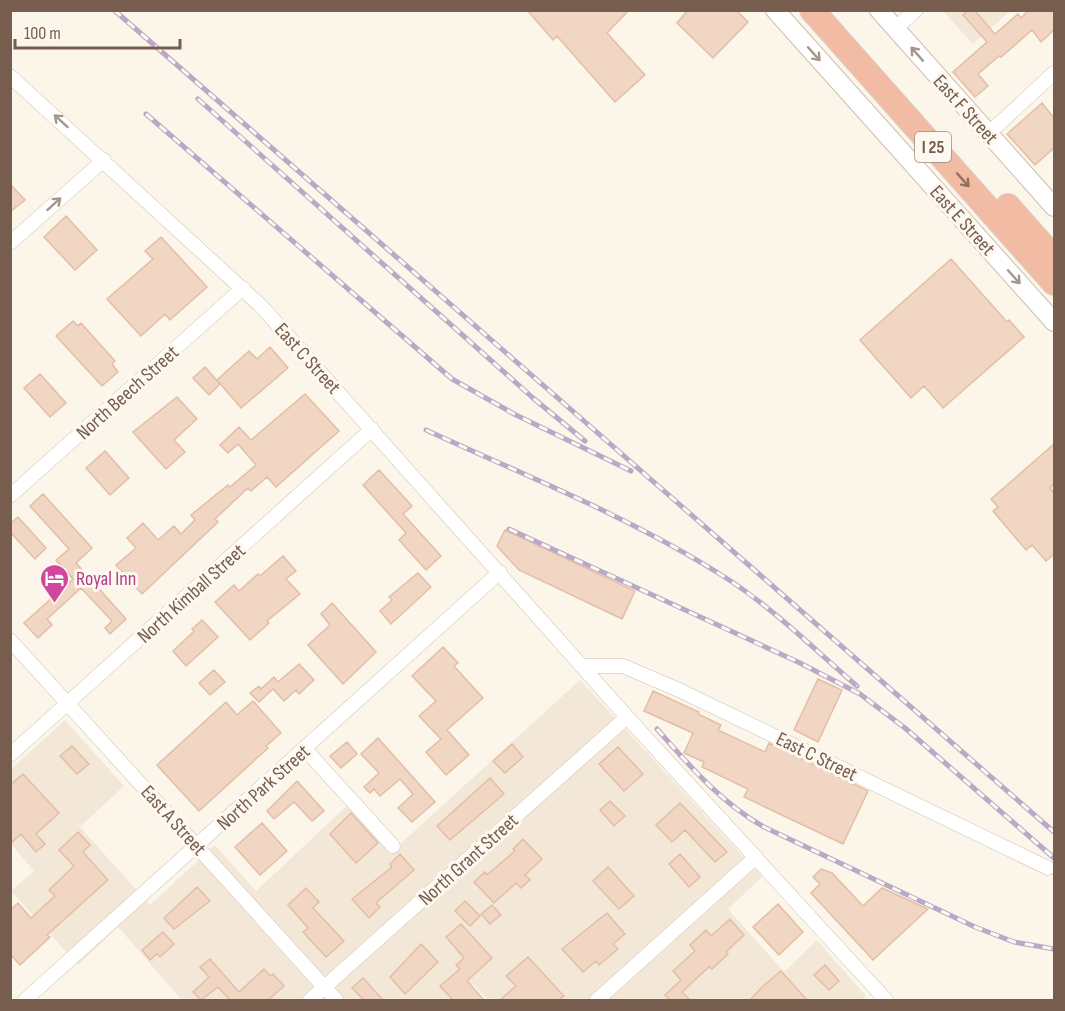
<svg xmlns="http://www.w3.org/2000/svg" width="1065" height="1011" font-family="'Sofia Sans Condensed',sans-serif">
  <style>
    .residential { fill: #f3e8d8 }
    .building { fill: #f0d6c3; stroke: #e2bea4; stroke-width: 1.5 }
    .lines { fill: none; stroke-linecap: round; stroke-linejoin: round }
    .minor-casing { stroke: #cebeb0; stroke-width: 15 }
    .secondary-casing { stroke: #d0bead; stroke-width: 20 }
    .motorway-casing { stroke: #d9d2cd; stroke-width: 26 }
    .minor { stroke: #fff; stroke-width: 14 }
    .secondary { stroke: #fff; stroke-width: 18 }
    .motorway { stroke: #f2bba4; stroke-width: 24 }
    .rail-casing { stroke: #b9a8c6; stroke-width: 5 }
    .rail { stroke: #fef9f0; stroke-width: 3; stroke-dasharray: 9; stroke-linecap: butt }
    .oneway { stroke: #a6968c }
    .oneway2 { stroke: #8f705f }
    .labels { text-anchor: middle; stroke-width: 6; stroke-linejoin: round; paint-order: stroke }
    .shield { fill: #fef9f0; stroke: #9f8c7f; stroke-width: 1.5 }
    .shield-label { font-size: 18px; font-weight: bold; fill: #765d4e }
    .street-label { font-size: 20px; fill: #765d4e; stroke: #fef9f0 }
    .hotel-label { font-size: 20px; fill: #b23c85; stroke: #fef9f0; text-anchor: start }
  </style>
  <rect width="100%" height="100%" fill="#fcf5ea"/>
  <path class="residential" d="M943,11h67l-37,33z
    M580,680l182,197 -34,32 56,63 33,-32 49,56 -4,4h-374l-15,-16 -19,16h-272l-64,-73 -40,38 -67,-74 23,-20 -23,-27 -1,-74 55,-50 59,66 -44,41 70,78 65,-60 41,46 96,-90 45,46z"/>
  <path class="building" d="M527,10h102l-22,23 38,42 -30,27 -58,-66 -4,4z
    M688,10h48l12,12 -35,36 -36,-35z
    M968,10h6l21,24 23,-20 3,4 8,-8h25v20l-13,12 -9,-12 -31,27 -2,-1 -21,18 10,12 -13,11 -22,-25 34,-30 -24,-27z
    M1042,103l12,15v30l-19,17 -28,-31z
    M10,184l15,16 -15,12z
    M66,216l31,34 -22,20 -31,-33z
    M161,237l46,50 -37,33 -5,-6 -24,22 -34,-37 46,-40 -8,-8z
    M951,259l56,63 2,-2 15,17 -81,71 -19,-22 -13,12 -51,-58z
    M73,321l5,5 3,-3 34,38 -3,3 6,8 -16,14 -46,-50z
    M270,347l18,21 -47,40 -24,-28 32,-29 8,8z
    M205,367l15,17 -11,11 -16,-17z
    M40,374l26,29 -16,14 -26,-29z
    M305,394l34,37 -63,56 -9,-10 -16,14 -3,-3 -33,31 3,3 -76,72 -26,-29 20,-17 -9,-10 16,-15 15,17 16,-14 7,8 14,-14 -4,-5 37,-30 2,2 26,-22 -18,-21 -10,9 -8,-8 19,-18 12,13z
    M177,397l20,22 -23,21 11,12 -19,17 -33,-37z
    M1054,444v40l-4,4 4,5v61l-8,7 -14,-16 -6,5 -33,-39 5,-4 -7,-8z
    M105,451l24,27 -19,17 -24,-27z
    M379,470l33,36 -9,8 38,42 -15,14 -27,-30 7,-7 -43,-48z
    M43,494l49,54 -16,15 50,56 -16,15 -5,-6 7,-7 -31,-33 -34,31 5,6 -14,13 -14,-15 49,-44 -17,-19 13,-11 -39,-43z
    M18,517l28,31 -11,11 -25,-27v-8z
    M505,530l130,61 -13,28 -103,-49 -22,-24z
    M283,556l13,15 -10,8 14,15 -33,27 2,2 -19,17 -35,-38 19,-17 5,6 19,-17 2,2z
    M418,573l13,14 -40,37 -11,-13 12,-11 -3,-3z
    M332,603l44,49 -33,32 -35,-39 22,-20 -9,-11z
    M202,620l16,17 -32,29 -13,-15 21,-20 -2,-2z
    M443,647l15,16 -4,3 29,32 -36,32 22,25 -23,20 -20,-23 15,-13 -22,-23 17,-15 -24,-25z
    M299,664l15,16 -15,14 -3,-4 -12,11 -11,-12 -14,13 -9,-9 9,-7 2,3 13,-12 4,5z
    M214,670l11,12 -15,13 -11,-12z
    M818,679l24,11 -24,52 -24,-12z
    M653,691l46,21 -1,2 23,11 -3,5 47,22 4,-9 99,48 -25,53 -99,-47 4,-8 -46,-22 2,-5 -20,-9 9,-20 -49,-22z
    M253,701l28,32 -15,13 2,2 -69,63 -42,-46 69,-63 11,13z
    M378,738l57,64 -23,20 -14,-14 15,-14 -13,-15 -20,17 -6,-7 -4,4 -6,-6 15,-14 -18,-19z
    M347,742l10,12 -16,14 -11,-12z
    M512,744l11,13 -18,16 -12,-12z
    M72,746l17,18 -12,10 -17,-18z
    M618,747l25,27 -19,17 -25,-27z
    M23,774l36,39 -23,21 9,10 -9,8 -15,-18 -11,10v-59z
    M490,778l14,16 -54,46 -13,-14z
    M297,781l27,30 -12,10 -18,-19 -20,17 -7,-8z
    M610,801l15,15 -11,10 -14,-16z
    M680,803l47,49 -12,10 -30,-32 -13,12 -16,-17z
    M351,813l27,30 -22,20 -26,-29z
    M262,823l25,28 -27,24 -25,-28z
    M78,832l12,13 -7,7 25,28 -61,55 3,2 -30,28 -10,-11v-44l8,-7 13,15 24,-22 -6,-6 25,-24 -15,-16z
    M523,839l19,20 -17,16 5,5 -9,8 -5,-5 -22,20 -20,-21 11,-10 2,3 28,-24 -2,-2z
    M400,854l14,16 -38,33 4,4 -11,11 -17,-19 40,-32 -2,-3z
    M680,854l20,23 -11,10 -20,-23z
    M608,867l26,29 -15,13 -26,-28z
    M821,869l11,4 31,33 19,-18 46,21 -55,51 -62,-67 9,-9 -7,-7z
    M197,887l13,14 -36,28 -10,-11z
    M306,888l13,14 -6,6 31,33 -18,16 -23,-25 5,-4 -20,-23z
    M465,901l15,15 -10,10 -15,-15z
    M778,904l25,28 -24,23 -26,-28z
    M492,905l9,10 -11,9 -9,-10z
    M607,913l18,21 -12,10 5,5 -19,16 -3,-4 -13,11 -21,-23z
    M730,919l14,16 -18,17 2,2 -16,15 -3,-2 -27,25 8,8h-20l-5,-5 16,-15 -8,-9 22,-20 -5,-6 16,-15 5,6z
    M461,924l31,34 -25,23 17,19h-31l-13,-14 20,-17 -4,-4 8,-7 -18,-21z
    M163,932l11,12 -14,13 -3,-3 -7,6 -8,-10z
    M421,944l17,18 -33,32 -15,-17z
    M528,957l36,39 -6,4h-58l16,-14 -10,-10z
    M210,959l29,33 25,-23 6,7 3,-2 11,12 -16,14h-38l-12,-13 -17,13 -8,-8 16,-15 -9,-10z
    M825,965l14,16 -10,9 -15,-15z
    M781,971l26,29h-57l13,-14z
    M363,978l20,22h-19l-12,-12z"/>
  <g class="lines">
    <defs>
      <path id="minor" d="M895,29l21,-19
        M10,76l252,231 365,410 259,283
        M988,134l66,-61
        M10,243l94,-83
        M10,496l233,-208
        M10,640l326,360
        M581,666h42l56,24 369,178
        M304,748l89,98
        M10,755l362,-326
        M25,1000l475,-428
        M310,1000l317,-283
        M597,1000l159,-143"/>
      <path id="secondary" d="M775,10l279,312
        M879,10l175,197"/>
      <path id="motorway" d="M812,10l242,273
        M1008,206l46,52"/>
    </defs>
    <use href="#minor" class="minor-casing"/>
    <use href="#secondary" class="secondary-casing"/>
    <use href="#motorway" class="motorway-casing"/>
    <use href="#minor" class="minor"/>
    <use href="#secondary" class="secondary"/>
    <use href="#motorway" class="motorway"/>
    <defs>
      <path id="rail" d="M114,10l940,822
        M198,99l335,299 52,43
        M146,114l306,265 62,35 117,57
        M426,430c100,46 204,87 297,146 49,31 90,72 134,110
        M509,529l289,133 62,32 45,34 149,130
        M657,729c33,37 63,73 107,98l211,100 39,15 40,7"/>
    </defs>
    <use href="#rail" class="rail-casing"/>
    <use href="#rail" class="rail"/>
  </g>
  <defs><path id="oneway-shaft" d="M-6 0H5M1.5-3L5.5 0L1.5 3" fill="none" stroke-width="1.6" stroke-linecap="round" stroke-linejoin="round" transform="scale(1.5)"/></defs>
  <g class="oneway">
    <use href="#oneway-shaft" transform="translate(814 54) rotate(48)"/>
    <use href="#oneway-shaft" transform="translate(917 54) rotate(-131)"/>
    <use href="#oneway-shaft" transform="translate(61 121) rotate(-138)"/>
    <use href="#oneway-shaft" transform="translate(54 204) rotate(-42)"/>
    <use href="#oneway-shaft" transform="translate(1014 277) rotate(48)"/>
  </g>
  <use class="oneway2" href="#oneway-shaft" transform="translate(963 180) rotate(48)"/>
  <defs>
    <symbol id="hotel-pin" viewBox="-11 -11 22 30"><path d="M0 17L-7.5 6A9.5 9.5 0 1 1 7.5 6Z" fill="#d1479c" stroke="#fef9f0"/><path d="M-6-4.5h1.5V1H6V5H4.5V3h-9V5H-6ZM-4 0a1.8 1.8 0 1 1 3.6 0ZM.5 0V-2.5h3Q6-2.5 6 0Z" fill="#fff"/></symbol>
  </defs>
  <g fill-rule="evenodd">
    <use href="#hotel-pin" x="38" y="562" width="33" height="45"/>
  </g>
  <g class="labels">
    <rect class="shield" x="915" y="132" width="36" height="30" rx="4.5"/>
    <g class="shield-label">
      <text x="933" y="153">I 25</text>
    </g>
    <g class="street-label">
      <text transform="translate(966 109) rotate(48)" y="7">East F Street</text>
      <text transform="translate(963 220) rotate(48)" y="7">East E Street</text>
      <text transform="translate(308 358) rotate(48)" y="7">East C Street</text>
      <text transform="translate(127 392) rotate(-42)" y="7">North Beech Street</text>
      <text transform="translate(191 593) rotate(-42)" y="7">North Kimball Street</text>
      <text transform="translate(817 756) rotate(26)" y="7">East C Street</text>
      <text transform="translate(263 787) rotate(-42)" y="7">North Park Street</text>
      <text transform="translate(174 820) rotate(48)" y="7">East A Street</text>
      <text transform="translate(468 859) rotate(-42)" y="7">North Grant Street</text>
    </g>
    <g class="hotel-label">
      <text x="76" y="585">Royal Inn</text>
    </g>
  </g>
  <rect width="1065" height="1011" fill="none" stroke="#765d4e" stroke-width="24"/>
  <path d="M15 39v9h165v-9" fill="none" stroke="#765d4e" stroke-width="3"/>
  <text x="24" y="39" font-size="18" fill="#765d4e" stroke="#fef9f0" stroke-width="4.5" paint-order="stroke">100 m</text>
</svg>
